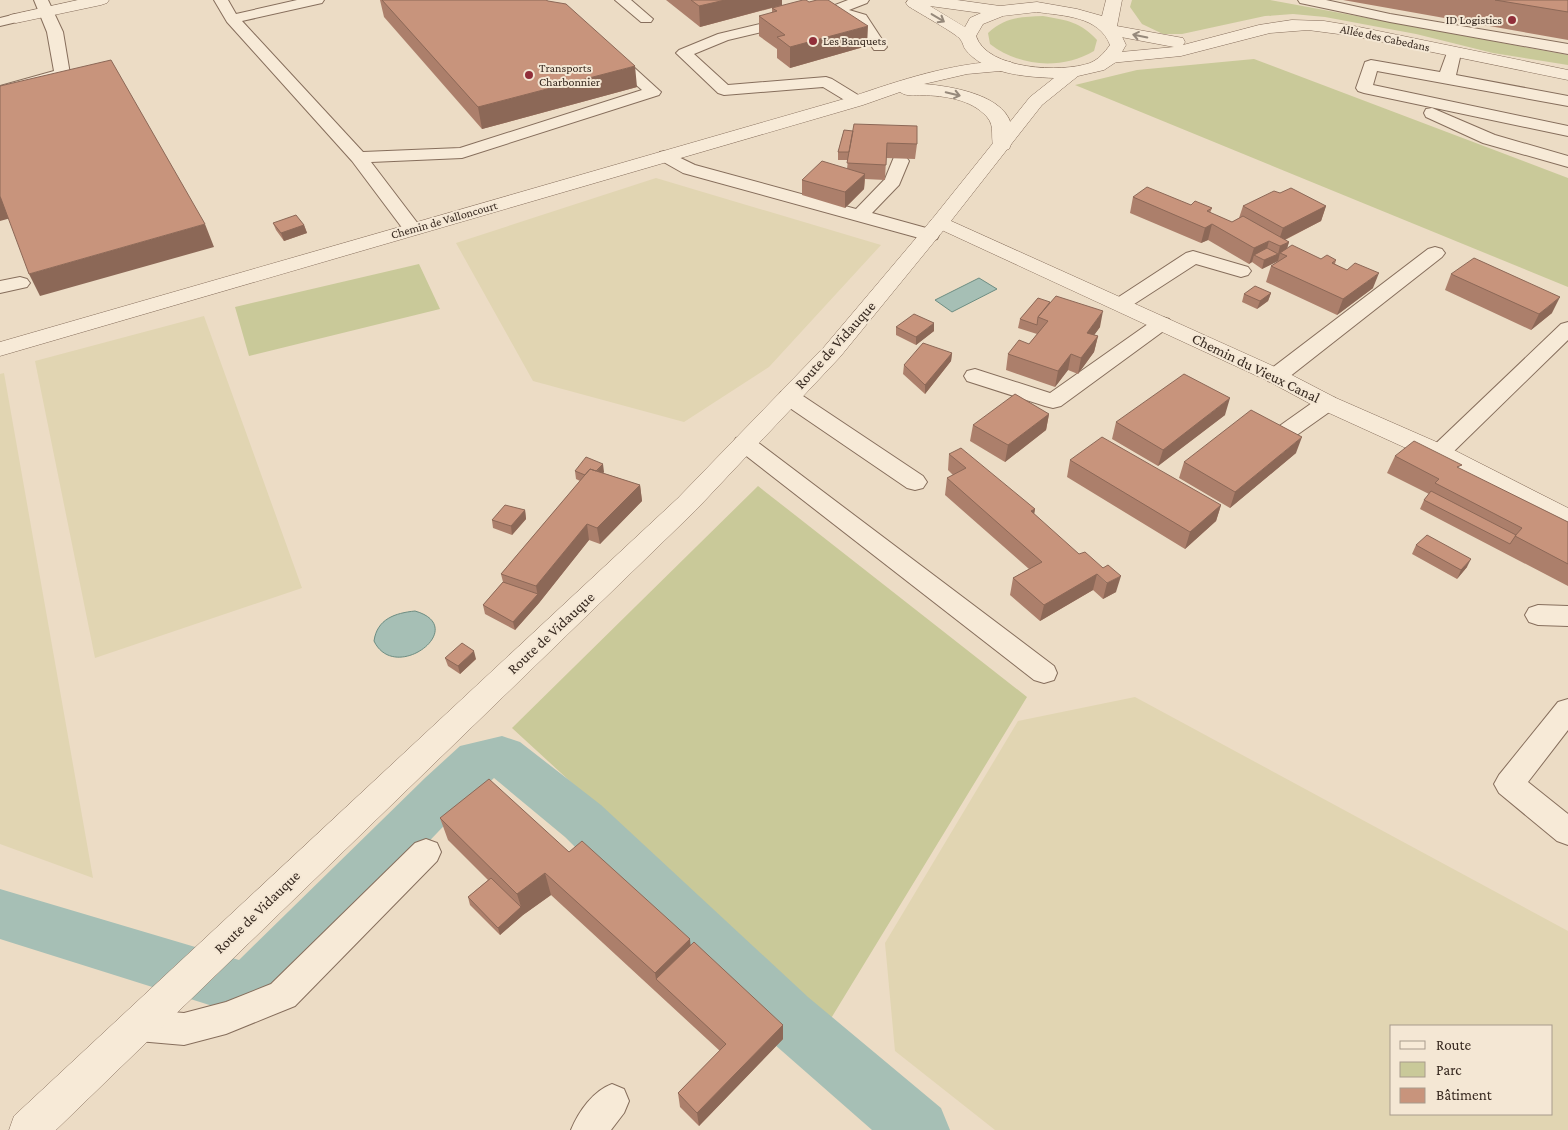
<svg xmlns="http://www.w3.org/2000/svg" width="1568" height="1130" font-family="'Crimson Pro',serif">
  <style>
    .farmland { fill: #e1d5b2; fill-rule: evenodd }
    .green { fill: #c9c999 }
    .water { fill: #a6bfb5; stroke: #6d8d82 }
    .lines { fill: none; stroke-linecap: round; stroke-linejoin: round }
    .canal { fill: #a6bfb5; fill-rule: evenodd }
    .service-casing { stroke: #866e5c; stroke-width: 2 }
    .minor-casing { stroke: #866e5c; stroke-width: 1 }
    .tertiary-casing { stroke: #866e5c; stroke-width: 1 }
    .service { fill: #f7ead7; fill-rule: evenodd }
    .minor { fill: #f7ead7; fill-rule: evenodd }
    .tertiary { fill: #f7ead7; fill-rule: evenodd }
    .wall { fill: #ac7f6b }
    .shaded-wall { fill: #8c6857 }
    .building { fill: #c8947c; stroke: #8c6857 }
    .oneway { stroke: #96897b }
    .poi-dot { fill: #912f3a; stroke: #f4e7d4; stroke-width: 2 }
    .labels { text-anchor: middle; stroke-width: 4; stroke-linejoin: round; paint-order: stroke }
    .far-poi-label { font-size: 12px; fill: #36281f; stroke: #f4e7d4; text-anchor: start }
    .far-street-label { font-size: 12px; fill: #36281f; stroke: #f4e7d4 }
    .street-label { font-size: 15px; fill: #36281f; stroke: #f4e7d4 }
  </style>
  <rect width="100%" height="100%" fill="#ecdcc5"/>
  <path class="farmland" d="M656,178l225,67 -112,122 -85,55 -151,-41 -77,-138z
    M204,316l98,272 -207,70 -60,-297z
    M4,373l89,505 -93,-34v-470z
    M1135,697l433,234v199h-573l-100,-79 -10,-108 133,-222zM1392,1026h160v88h-160z"/>
  <path class="green" d="M1132,0h138l298,55v10l-75,-12 -77,-19 -91,-17 -32,-3 -28,2 -83,18h-19l-21,-10 -12,-17z
    M1043,16c23,4 38,6 54,24l-3,11c-33,19 -74,16 -104,-7l-2,-11c17,-16 33,-16 55,-17z
    M1254,59l314,119v109l-493,-202 62,-15z
    M419,264l21,45 -191,47 -14,-49z
    M758,486l269,211 -197,323 -318,-292z"/>
  <path class="water" d="M979,278l18,11 -45,23 -17,-12z
    M415,611c56,16 -20,74 -41,30 3,-22 21,-28 41,-30z"/>
  <g class="lines">
    <path class="canal" d="M502,736l18,6 81,63 207,192 133,111 9,22h-78l-106,-93 -201,-200 -71,-59 -33,30 -189,197 -20,8 -14,1 -238,-75v-50l239,71 186,-182 35,-32z"/>
    <defs>
      <path id="service" d="M34,0h14l15,32 7,42 -2,3 -68,19v-10l54,-15 -7,-39z
        M214,0h14l8,14 61,-14h27l-2,3 -80,18 121,131 97,-4 182,-58 -37,-32 -2,-3 2,-3h12l44,40 -2,3 -197,63 -91,4 51,67 -2,4 -7,2 -7,-2 -54,-72 -125,-139z
        M615,0h16l22,19 -2,3h-10z
        M848,0h21l-2,3 -18,7 17,5 21,32 -3,3h-10l-19,-29 -21,-6 -106,25 -34,14 34,31 98,-8 6,2 31,19 2,3 -2,3h-12l-28,-17 -99,8 -6,-2 -42,-40 3,-3 39,-16 112,-27z
        M1298,0h28l64,14 178,30v10l-178,-32 -85,-18 -5,-1z
        M16,14l5,1 2,3 -2,3 -21,5v-8z
        M1453,48l5,2 3,3 -5,22 112,21v10l-191,-35 -4,14 195,41v10l-204,-43 -6,-2 -2,-3 9,-26 6,-2 69,12 8,-22z
        M1432,108l63,27 73,21v11l-85,-24 -57,-26 -2,-4 2,-4z
        M666,151l29,14 161,44 29,-30 9,-22 6,-1 6,1 3,4 -10,24 -27,28 65,18 2,4 -2,4 -7,2 -247,-68 -23,-13 -3,-4 3,-4z
        M1435,247l7,2 3,4 -3,4 -158,124 -8,2 -8,-2 -3,-5 3,-5 160,-122z
        M1193,251l55,16 3,4 -3,4 -7,2 -45,-13 -68,44 -7,2 -7,-2 -3,-4 3,-4 72,-47z
        M20,277l7,2 3,4 -3,4 -27,6v-12z
        M1162,317l7,2 3,4 -3,4 -108,79 -8,2 -8,-2 -78,-25 -3,-5 3,-5 8,-2 75,24 105,-74z
        M1568,322v18l-121,118 -8,3 -8,-3 -3,-5 3,-5 130,-124z
        M789,390l8,2 126,84 4,6 -4,6 -8,2 -8,-2 -126,-86 -3,-5 3,-5z
        M1327,396l8,2 3,5 -3,5 -41,29 -8,2 -8,-2 -3,-5 3,-5 41,-29z
        M744,436l8,2 302,228 3,7 -3,7 -10,3 -10,-3 -298,-232 -3,-5 3,-5z
        M1538,605l30,1v20l-30,-1 -9,-3 -4,-7 4,-7z
        M1568,699v31l-40,52 40,32v31l-11,-4 -58,-48 -5,-9 5,-9 59,-73z
        M426,839l11,4 4,9 -4,9 -142,145 -69,28 -42,11 -46,-4 -12,-5 -5,-11 5,-11 12,-5 46,4 42,-11 45,-18 144,-141z
        M612,1084l12,5 5,12 -5,12 -13,17h-40c8,-19 22,-39 41,-46z"/>
      <path id="minor" d="M78,0h31l-2,3 -6,2 -85,18 -6,-2 -2,-3 2,-3z
        M1292,20l32,1 30,5 214,44v10l-214,-44 -46,-6 -38,3 -89,23 -71,7 -6,-1 -3,-4 3,-4 6,-1 64,-6 -69,-13 -2,-4 2,-4 6,-1 72,13 2,4 -2,3 76,-20z
        M1005,61l6,1 3,4 -3,4 -44,4 -43,10c26,2 86,11 88,46 0,7 0,14 -3,19l-7,2 -7,-2c-6,-10 1,-22 -8,-32 -16,-18 -42,-21 -65,-22 -7,0 -15,2 -22,-3l-37,13 -863,251v-14l851,-245c50,-17 100,-34 154,-36z
        M940,216l344,155 52,27 112,49 120,61v20l-9,-2 -129,-67 -112,-51 -50,-27 -335,-155 -3,-4 3,-4z"/>
      <path id="tertiary" d="M908,0h49l43,6 37,-4 40,7 25,7 4,-16h16l-5,26 9,19 -10,17 -12,8 -26,6 -36,29 -95,121 -107,131 -144,153 -640,620h-47l5,-14 664,-618 146,-151 109,-129 97,-121 24,-19c-28,-1 -70,-4 -89,-29 -2,-3 -2,-7 -5,-10 -3,-5 -43,-27 -52,-33l-2,-3zM930,6l51,7 -11,5 -5,9zM1037,12c27,4 62,4 73,33 -6,8 -11,14 -20,18 -28,10 -103,7 -114,-27l7,-12 20,-8z"/>
    </defs>
    <use href="#service" class="service-casing"/>
    <use href="#minor" class="minor-casing"/>
    <use href="#tertiary" class="tertiary-casing"/>
    <use href="#service" class="service"/>
    <use href="#minor" class="minor"/>
    <use href="#tertiary" class="tertiary"/>
  </g>
  <path class="wall" d="M380,0h166l91,87 -155,42 -98,-112z
    M666,0h116v5l85,41 -77,22 -13,-10v-9l-18,-13v-20l13,-3v-5l-72,19z
    M1343,0h225v40z
    M844,130l73,14 -2,15 -29,-1 -1,22 -20,-1 -1,10 -19,19 -43,-13v-15l45,-11 1,-9h-10v-8z
    M1280,193l46,13 -5,15 -36,19 4,2 -2,6 34,11 15,1 -1,4 38,24 -36,27 -71,-33 5,-16 6,-4 1,-1 -16,8 -10,-7 -3,2 -41,-24 -7,3 -71,-30 3,-16 79,11 -2,5 22,9 7,-4 4,-12z
    M273,223l31,2 3,8 -23,8 -8,-11z
    M1451,274l101,39 -21,17 -86,-40z
    M1271,293l-3,8 -11,8 -15,-7 2,-8z
    M1038,298l62,29 -6,8 4,1 -4,16 -16,22 -10,-4 -13,17 -49,-17 2,-16 21,-10 8,-10 -19,-6 2,-9z
    M896,327l38,4 -18,14 -20,-10z
    M952,353l-1,8 -26,33 -22,-20 1,-9z
    M1049,414l-3,16 -41,32 -35,-21 3,-16z
    M1225,415l-67,51 -46,-27 4,-17z
    M1296,453l-66,55 -51,-30 5,-16z
    M949,454l86,55 -1,5 82,78 -13,7 -10,-9 -53,31 -30,-26 3,-17 16,-9 -84,-74 2,-17 6,-3 -5,-5z
    M1395,456l65,13 108,53v64l-148,-77 4,-9 5,-6 -42,-21z
    M1070,460l151,45 -5,16 -31,28 -118,-72z
    M575,471l29,1 -1,1 37,12 2,16 -42,43 -11,-4 -50,63 -24,27 -30,-16 -2,-9 20,-23 -2,-8 79,-93 -4,-2z
    M525,510l1,9 -14,16 -19,-7 -1,-8z
    M1416,545l51,22 -10,12 -45,-25z
    M445,658l31,1 -16,15 -12,-8z
    M440,818l129,34 122,93 92,94 -84,87 -19,-19 -2,-14 42,-42 -169,-156 -28,20 -23,20 -30,-30 -2,-8 20,-17 -40,-40z"/>
  <path class="shaded-wall" d="M725,0h57v5l-82,22 -1,-21z
    M868,26l-1,20 -77,22v-21z
    M635,66l2,21 -155,42 -4,-22z
    M865,174l-1,15 -19,19v-16z
    M0,196l11,22 -11,3z
    M1326,206l-5,15 -43,22 5,-15z
    M205,224l9,23 -174,49 -11,-22z
    M1212,224l-4,16 -7,3 4,-15z
    M304,225l3,8 -23,8 -3,-8z
    M1269,241l-4,15 -11,-1 -2,7 -3,2 5,-16z
    M1289,242l-4,13 -5,-2 -2,8 -16,8 2,-9 14,-6 2,-8z
    M1379,273l-6,15 -36,27 6,-16z
    M1271,293l-3,8 -11,8 3,-8z
    M1560,297l-8,16 -21,17 8,-16z
    M1103,311l-3,16 -16,22 3,-16z
    M934,323v8l-18,14v-8z
    M1098,336l-4,16 -16,22 3,-16z
    M952,353l-1,8 -26,33v-9z
    M1071,354l-3,16 -13,17 3,-16z
    M1230,398l-5,17 -67,51 5,-16z
    M1049,414l-3,16 -41,32 3,-17z
    M1302,437l-6,16 -66,55 5,-16z
    M603,464l1,8 -12,13 -1,-8z
    M640,485l2,16 -42,43 -3,-16z
    M1221,505l-5,16 -31,28 5,-17z
    M1035,509l-3,16 -1,-14z
    M525,510l1,9 -14,16 -1,-9z
    M587,524l2,16 -50,63 -3,-17z
    M1471,559l-4,8 -10,12 4,-9z
    M1097,574l-4,16 -53,31 4,-16z
    M1121,576l-5,16 -13,7 4,-16z
    M538,594l1,9 -24,27 -2,-8z
    M474,651l2,8 -16,15 -2,-8z
    M545,873l6,22 -28,20 -23,20 -2,-7 23,-21 -4,-13z
    M690,939l2,21 -36,19 -1,-6z
    M783,1025v14l-84,87 -2,-13z"/>
  <path class="building" d="M382,0h164l2,1 18,3 69,62 -157,41z
    M691,0h34l-26,6z
    M803,0h3l3,2 8,-2h11l40,26 -78,21 -13,-10 8,-2 -26,-19 18,-5 -5,-3z
    M1495,0h73v12z
    M111,60l94,164 -176,50 -29,-78v-110z
    M854,124l63,2v18l-30,-1 -1,22 -39,-2z
    M844,130l9,1 -4,21h-11z
    M822,161l43,13 -20,18 -43,-12z
    M1147,187l44,18 4,-4 17,7 -5,3 25,11 11,-6 46,26 -9,4 -11,-5 -15,7 -42,-24 -7,4 -72,-31z
    M1291,188l35,18 -43,22 -40,-22 31,-15 6,2z
    M296,215l8,10 -23,8 -8,-10z
    M1292,245l29,14 6,-4 9,5 -4,3 15,7 8,-7 24,10 -36,26 -72,-33 16,-10 -7,-3z
    M1267,248l11,6 -14,6 -10,-5z
    M1474,258l86,39 -21,17 -88,-40z
    M1255,286l16,7 -11,8 -16,-7z
    M1056,296l47,15 -16,22 11,3 -17,22 -10,-4 -13,17 -50,-17 11,-14 10,4 19,-23 -10,-4z
    M1038,298l12,4 -12,15 -1,8 -17,-6z
    M914,314l20,9 -18,14 -20,-10z
    M923,343l29,10 -27,32 -21,-20z
    M1184,374l46,24 -67,52 -47,-28z
    M1015,394l34,20 -41,31 -35,-20z
    M1251,410l51,27 -67,55 -51,-30z
    M1102,437l119,68 -31,27 -120,-72z
    M1414,441l48,24 -5,2 111,55v42l-53,-28 7,-8 -87,-45 4,-4 -44,-23z
    M961,448l74,61 -4,2 48,43 6,-2 18,16 5,-3 13,11 -14,7 -10,-9 -53,31 -31,-27 29,-16 -95,-84 19,-10 -17,-14z
    M586,457l17,7 -7,7 -6,-2 -5,6 -10,-4z
    M590,469l50,16 -43,43 -10,-4 -51,62 -35,-12z
    M1431,491l85,44 -6,9 -86,-44z
    M505,505l20,5 -14,16 -19,-6z
    M1427,535l44,24 -10,11 -45,-25z
    M503,582l35,12 -25,28 -30,-17z
    M462,643l12,8 -16,15 -13,-8z
    M489,779l80,73 13,-11 108,98 -35,34 -110,-100 -28,21 -77,-76z
    M491,878l30,29 -23,21 -30,-31z
    M694,942l89,83 -86,88 -19,-20 48,-49 -70,-65z"/>
  <defs><path id="oneway-shaft" d="M-6 0H5M1.5-3L5.5 0L1.5 3" fill="none" stroke-width="1.6" stroke-linecap="round" stroke-linejoin="round" transform="scale(1.25)"/></defs>
  <g class="oneway">
    <use href="#oneway-shaft" transform="translate(938 18) rotate(31)"/>
    <use href="#oneway-shaft" transform="translate(1140 36) rotate(-168)"/>
    <use href="#oneway-shaft" transform="translate(953 94) rotate(13)"/>
  </g>
  <g class="poi-dot">
    <circle cx="1512" cy="20" r="5"/>
    <circle cx="813" cy="41" r="5"/>
    <circle cx="529" cy="75" r="5"/>
  </g>
  <g class="labels">
    <g class="far-poi-label">
      <text x="1502" y="24" text-anchor="end">ID Logistics</text>
      <text x="823" y="45">Les Banquets</text>
      <text x="539" y="72">Transports<tspan x="539" dy="14">Charbonnier</tspan></text>
    </g>
    <g class="far-street-label">
      <text transform="translate(1385 38) rotate(12)" y="4">Allée des Cabedans</text>
      <text transform="translate(444 220) rotate(-16)" y="4">Chemin de Valloncourt</text>
    </g>
    <g class="street-label">
      <text transform="translate(835 345) rotate(-48)" y="5">Route de Vidauque</text>
      <text transform="translate(1256 368) rotate(26)" y="5">Chemin du Vieux Canal</text>
      <text transform="translate(551 633) rotate(-43)" y="5">Route de Vidauque</text>
      <text transform="translate(257 912) rotate(-44)" y="5">Route de Vidauque</text>
    </g>
  </g>
  <rect x="1390" y="1025" width="162" height="90" fill="#f4e7d4" stroke="#a89b8c"/>
  <rect x="1400" y="1041" width="25" height="8" fill="#f7ead7" stroke="#a89b8c"/>
  <text x="1436" y="1050" font-size="15" fill="#36281f">Route</text>
  <rect x="1400" y="1062" width="25" height="15" fill="#c9c999" stroke="#a89b8c"/>
  <text x="1436" y="1075" font-size="15" fill="#36281f">Parc</text>
  <rect x="1400" y="1088" width="25" height="15" fill="#c8947c" stroke="#a89b8c"/>
  <text x="1436" y="1100" font-size="15" fill="#36281f">Bâtiment</text>
</svg>
